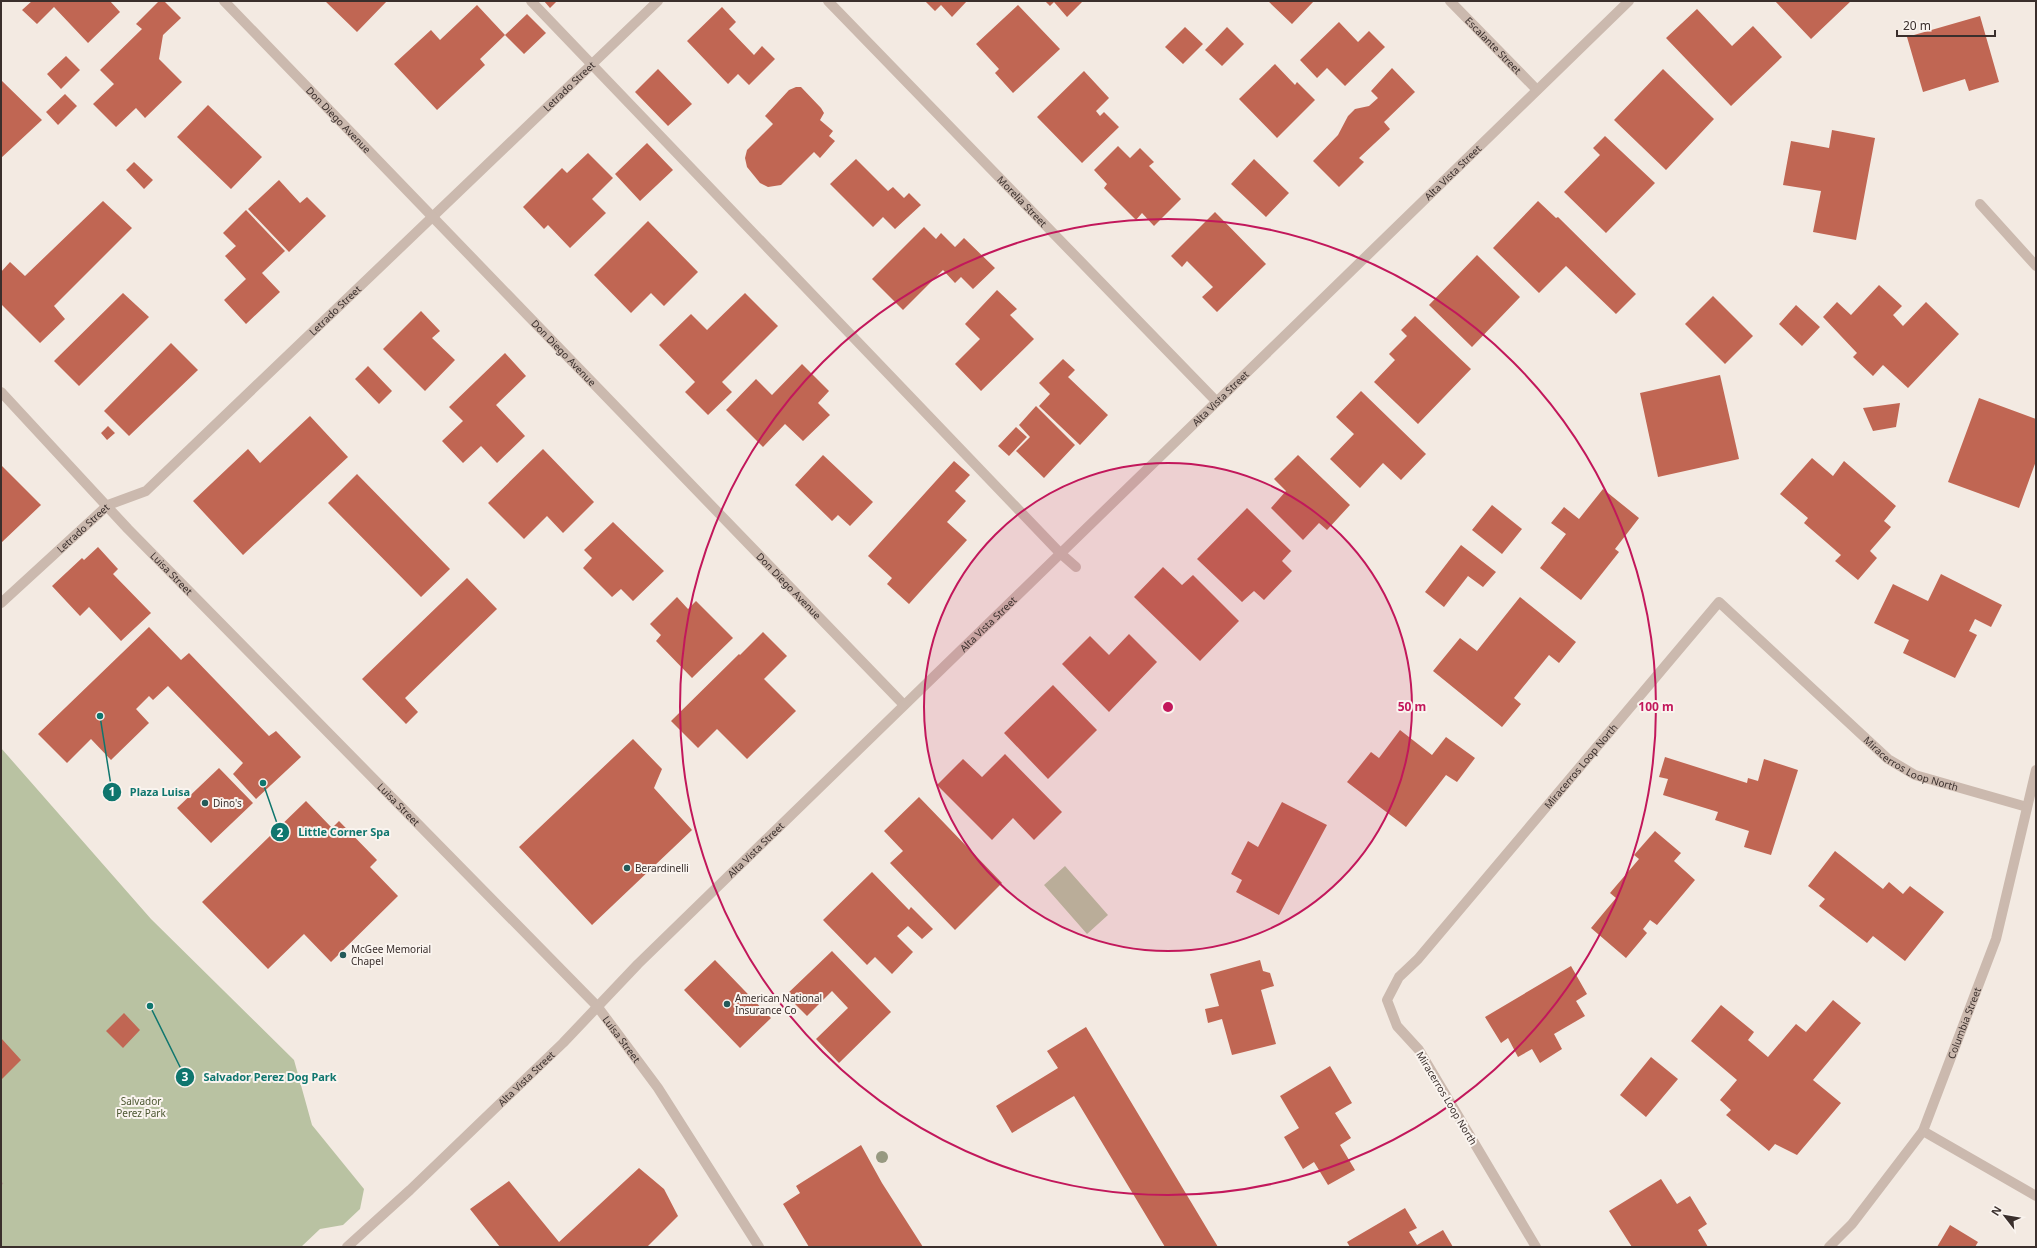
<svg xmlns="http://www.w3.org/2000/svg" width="2037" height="1248" font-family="'Noto Sans',sans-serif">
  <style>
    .green { fill: #b9c2a2 }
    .building { fill: #c06653 }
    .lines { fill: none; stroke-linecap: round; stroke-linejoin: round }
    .path { stroke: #b7a398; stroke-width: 2.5; stroke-dasharray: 2 2; stroke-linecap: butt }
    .service { stroke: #cbb9ae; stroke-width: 10 }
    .minor { stroke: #cbb9ae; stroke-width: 10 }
    .tertiary { stroke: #cbb9ae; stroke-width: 10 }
    .tree { fill: #979981 }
    .ring { fill: none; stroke: #c2185b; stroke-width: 2 }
    .poi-dot { fill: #235a59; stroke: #faf4ef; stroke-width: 1.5 }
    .labels { text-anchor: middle; stroke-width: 4; stroke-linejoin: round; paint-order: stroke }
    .street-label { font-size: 10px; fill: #3a2f2c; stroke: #faf4ef }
    .poi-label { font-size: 10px; fill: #3a2f2c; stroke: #faf4ef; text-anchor: start }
    .park-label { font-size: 10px; fill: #4c5731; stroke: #faf4ef }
    .centre { fill: #c2185b; stroke: #faf4ef; stroke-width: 2 }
    .ring-label { font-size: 12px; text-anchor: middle; font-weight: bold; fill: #c2185b; stroke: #faf4ef; stroke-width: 4; stroke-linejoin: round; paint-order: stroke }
    .leader { fill: none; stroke: #0f766e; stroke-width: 1.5 }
    .callout-dot { fill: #0f766e; stroke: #faf4ef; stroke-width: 1.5 }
    .mark-label { font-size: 12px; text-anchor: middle; font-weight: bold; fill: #fff }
    .callout-label { font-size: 11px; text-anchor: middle; font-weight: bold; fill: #0f766e; stroke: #faf4ef; stroke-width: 4; stroke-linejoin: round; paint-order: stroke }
  </style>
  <rect width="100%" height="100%" fill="#f3eae2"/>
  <path class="green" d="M1,748l150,171 143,141 18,65 52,64 -4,20 -17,16 -23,4 -19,18h-300z
    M1065,866l43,49 -21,19 -43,-49z"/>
  <path class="building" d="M32,1h78l10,11 -32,31 -34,-36 -17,17 -15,-14z
    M159,1h5l17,17 -18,17 -4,24 23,23 -37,36 -9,-10 -20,19 -23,-23 21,-20 -14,-14 42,-41 -6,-5z
    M325,1h62l-30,31z
    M544,1h13l-7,7z
    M925,1h42l-15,16 -11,-12 -6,6z
    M1045,1h36l1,1 -15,15 -13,-15 -4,4z
    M1268,1h46l-22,23z
    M1775,1h76l-40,38z
    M477,5l28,30 -25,24 5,6 -48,45 -43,-46 37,-34 9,10z
    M1018,5l42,44 -47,44 -18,-20 4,-4 -23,-25z
    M722,7l14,15 -7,7 25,26 8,-9 13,13 -26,26 -11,-11 -10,10 -41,-43z
    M1697,9l35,37 21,-20 29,31 -51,49 -65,-68z
    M527,14l19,19 -22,21 -19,-19z
    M1980,16l19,66 -30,9 -4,-12 -42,13 -16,-55z
    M1339,22l19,20 11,-11 16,16 -40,39 -18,-18 -10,10 -17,-18z
    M1185,27l18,17 -20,20 -18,-17z
    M1227,27l17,17 -22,22 -17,-16z
    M66,56l14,14 -19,19 -14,-15z
    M1275,64l20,21 2,-3 18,18 -38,38 -38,-39z
    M1392,68l23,24 -31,30 6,7 -31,29 5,4 -25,25 -26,-26 25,-26 10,-19 7,-7 14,-3 9,-8 -7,-7z
    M658,69l34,35 -24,22 -33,-34z
    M1663,69l51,50 -48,51 -52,-50z
    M1084,71l25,27 -13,13 4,5 4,-4 15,15 -37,36 -45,-46z
    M1,80l41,40 -41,38z
    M796,87h5l20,21 3,5 -4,7 13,11 -4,5 6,5 -15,17 -6,-6 -33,33 -13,2 -8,-4 -13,-16 -2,-9 2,-8 26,-26 -8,-8 24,-26z
    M65,94l12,12 -19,19 -12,-13z
    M208,105l54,52 -31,32 -54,-52z
    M1832,130l43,8 -19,102 -43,-8 8,-41 -38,-6 8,-44 38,7z
    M1605,136l50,47 -49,50 -42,-41 36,-37 -7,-7z
    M647,143l26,27 -33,31 -25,-27z
    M1118,146l12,12 10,-10 14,14 -5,4 32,33 -27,27 -12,-13 -6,7 -32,-32 3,-4 -13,-14z
    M588,153l25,25 -21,21 14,14 -36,35 -22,-23 -4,4 -21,-22 39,-39 5,5z
    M856,159l32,32 5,-4 11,11 5,-5 12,12 -26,24 -12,-12 -10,10 -43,-43z
    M1254,159l35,34 -23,24 -35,-33z
    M134,162l19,18 -9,9 -18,-19z
    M279,180l21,23 7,-6 19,19 -37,36 -41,-43z
    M103,201l29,27 -78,78 11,13 -25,24 -39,-39v-32l9,-10 15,14z
    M1538,201l18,17 2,-1 78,77 -20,20 -50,-48 -27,27 -46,-45z
    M246,210l39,41 -23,22 18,19 -34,32 -22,-24 22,-21 -21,-23 11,-10 -13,-13z
    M1215,212l51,52 -49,48 -15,-15 11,-10 -26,-26 -5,6 -11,-11z
    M648,221l50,51 -34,34 -13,-13 -20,20 -37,-38z
    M924,227l12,12 5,-6 14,14 9,-9 31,30 -22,21 -12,-12 -6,6 -12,-13 -40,40 -31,-31z
    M1477,255l43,42 -48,50 -43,-42z
    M1879,285l23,21 -9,9 10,11 23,-24 33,32 -51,54 -25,-23 -10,11 -20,-19 4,-4 -34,-36 14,-15 14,13z
    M997,290l20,19 -7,6 24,24 -53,52 -26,-27 25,-25 -15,-15z
    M123,293l26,24 -70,69 -25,-25z
    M745,293l33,33 -56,56 10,10 -24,23 -23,-23 10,-10 -36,-37 32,-31 16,16z
    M1713,296l40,40 -28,28 -40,-40z
    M1796,305l24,22 -18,19 -23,-22z
    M421,311l19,20 -8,7 23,22 -30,31 -42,-42z
    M1415,316l56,53 -53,55 -44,-42 21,-22 -6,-6 18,-18 -6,-6z
    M171,343l27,27 -69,66 -25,-25z
    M505,353l21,23 -30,29 29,31 -28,27 -16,-17 -18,17 -21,-22 21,-20 -14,-14z
    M1063,359l12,11 -7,7 40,38 -28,30 -41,-39 11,-12 -11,-11z
    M802,364l27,27 -11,12 12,12 -27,26 -18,-17 -22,23 -37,-37 30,-31 16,16z
    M368,366l24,25 -13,13 -24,-25z
    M1720,375l19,84 -81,18 -18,-84z
    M1361,391l65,63 -25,26 -18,-17 -23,25 -30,-29 24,-25 -18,-17z
    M1979,398l57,21v42l-17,47 -71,-26z
    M1900,403l-4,24 -23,4 -10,-23z
    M1036,406l39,39 -31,33 -28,-27 14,-14 -11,-12z
    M310,416l38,41 -105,98 -50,-54 55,-52 12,14z
    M108,426l7,7 -8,7 -6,-7z
    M1016,427l11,10 -18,19 -11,-10z
    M543,449l51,53 -31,31 -16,-17 -23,23 -36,-36z
    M823,455l50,47 -23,24 -12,-11 -6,6 -37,-36z
    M1298,455l52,50 -23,25 -8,-7 -16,17 -32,-32 15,-17 -12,-12z
    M1812,458l21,18 11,-15 52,45 -12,15 7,6 -21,24 7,7 -19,22 -23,-19 6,-6 -37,-32 4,-5 -28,-24z
    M954,461l16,14 -15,16 11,10 -19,21 20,18 -58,64 -22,-20 5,-6 -24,-22z
    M1,465l40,40 -40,38z
    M357,474l93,95 -29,28 -93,-94z
    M1603,489l36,29 -24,31 4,3 -38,48 -41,-32 26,-34 -15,-11 13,-16 15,12z
    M1492,505l30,24 -20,25 -30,-24z
    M1247,508l44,43 -9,10 10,10 -28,29 -10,-9 -12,11 -45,-43z
    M613,522l51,49 -31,30 -12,-12 -9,8 -29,-29 9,-10 -8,-8z
    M1461,545l35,27 -13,15 -15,-11 -24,31 -19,-15z
    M98,547l20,22 -5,5 38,39 -30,28 -32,-34 -9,9 -28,-30 30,-28 2,2z
    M1163,567l19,18 11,-10 46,46 -39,40 -66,-64z
    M1941,574l61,31 -11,22 -16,-8 -6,12 8,4 -22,43 -52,-25 6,-13 -35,-17 19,-39 35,17z
    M467,578l30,31 -92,89 13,14 -12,12 -44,-45z
    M677,597l11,12 8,-8 37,37 -41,40 -36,-37 5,-6 -11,-11z
    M1520,597l56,45 -17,21 -10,-8 -35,43 7,6 -19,23 -69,-56 27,-33 17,13z
    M149,627l32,33 8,-7 80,83 7,-5 25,26 -45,42 -23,-25 10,-11 -75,-77 -15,14 -4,-4 -13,13 13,14 -38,37 -20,-21 -24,24 -29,-29z
    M763,632l24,24 -23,23 32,32 -49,48 -30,-30 -19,19 -27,-27 68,-67 1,1z
    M1129,634l28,28 -48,50 -47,-48 28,-28 19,19z
    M1053,685l44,45 -49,49 -44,-46z
    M1400,730l32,25 14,-18 29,21 -18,24 -11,-7 -40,52 -59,-45 24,-30 8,6z
    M633,739l29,30 -8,19 38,42 -100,95 -73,-78z
    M1005,754l57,58 -28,28 -21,-22 -21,22 -55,-55 26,-26 19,18z
    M1665,757l82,26 1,-5 10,3 6,-22 34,11 -27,85 -27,-8 5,-16 -34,-11 3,-8 -55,-17 5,-16 -9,-2z
    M219,768l34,35 -42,40 -34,-35z
    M919,797l83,86 -47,47 -65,-67 13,-12 -19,-20z
    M306,801l26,27 7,-7 38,39 -7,7 28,29 -67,66 -27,-28 -36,35 -66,-67z
    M1282,802l45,23 -48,90 -43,-23 6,-12 -11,-6 17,-33 10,6z
    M1655,831l26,22 -7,8 21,19 -38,45 -7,-5 -7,9 4,4 -21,25 -35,-30 25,-30 -6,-5 29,-34 -5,-4z
    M1835,851l48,38 6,-7 14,12 7,-8 34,26 -39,49 -32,-25 -6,7 -48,-37 6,-7 -17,-13z
    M872,872l37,38 2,-3 22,22 -11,10 -14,-13 -11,10 16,16 -21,22 -17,-17 -8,8 -44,-45z
    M832,951l59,61 -52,51 -23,-24 32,-31 -16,-17 -25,25 -21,-21z
    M715,960l56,58 -31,30 -56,-58z
    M1260,960l3,11 7,2 4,13 -13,4 15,54 -44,11 -10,-36 -14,4 -3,-14 14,-3 -9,-32z
    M1571,966l16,28 -11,7 9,15 -31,18 8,15 -22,14 -8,-14 -14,8 -10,-19 -7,5 -16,-26z
    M1833,1000l28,23 -48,57 28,23 -44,52 -22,-11 -6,7 -43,-36 5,-5 -11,-10 17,-20 -46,-39 30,-36 33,27 -6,8 20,17 28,-33 10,8z
    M124,1013l16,17 -17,18 -17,-17z
    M1086,1027l132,220h-53l-91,-151 -62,37 -16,-27 62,-38 -11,-17z
    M1,1038l20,22 -20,20z
    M1651,1057l27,22 -32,38 -26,-22z
    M1330,1066l22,37 -17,10 16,25 -11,7 15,25 -27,15 -14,-23 -11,7 -19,-32 15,-9 -19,-32z
    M861,1145l21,38 41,64h-114l-26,-43 17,-11 -4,-7z
    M639,1168l25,21 14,27 -31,31h-147l-30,-38 39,-28 50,61z
    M1661,1179l16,25 13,-8 17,28 -9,6 10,17h-76l-23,-36z
    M1405,1208l12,20 -8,4 8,13 26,-15 10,17h-103l-3,-5z
    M1950,1225l28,17 -3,5h-38z"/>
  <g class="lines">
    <path class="path" d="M1,1183l2,2"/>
    <path class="service" d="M531,1l529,552 16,14"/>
    <g class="minor">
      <path id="s1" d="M828,1l388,400"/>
      <path id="s2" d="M1450,1l87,89"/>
      <path d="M1980,204l56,62"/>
      <path id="s3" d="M1,392l127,137 469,477 61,82 101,159"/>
      <path id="s4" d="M1,603l107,-98 38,-14 512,-490"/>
      <path d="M1923,1131l113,65"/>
      <path id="s5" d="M1536,1247l-117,-197 -22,-24 -10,-26 12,-23 19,-18 301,-357 169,157 27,16 112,32"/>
      <path id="s6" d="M1829,1247l23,-23 71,-93 73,-192 40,-169"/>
    </g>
    <g class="tertiary">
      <path id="s7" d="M224,1l680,704"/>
      <path id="s8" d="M347,1247l63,-57 153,-147 75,-79 991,-963"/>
    </g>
  </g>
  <circle class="tree" cx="882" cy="1157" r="6"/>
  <circle cx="1168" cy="707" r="244" fill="#c2185b" fill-opacity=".12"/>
  <g class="ring">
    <circle cx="1168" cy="707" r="244"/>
    <circle cx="1168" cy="707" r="488"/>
  </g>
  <g class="poi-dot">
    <circle cx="205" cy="803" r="4"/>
    <circle cx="627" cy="868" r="4"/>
    <circle cx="343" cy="955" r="4"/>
    <circle cx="727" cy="1004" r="4"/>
  </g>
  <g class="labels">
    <g class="street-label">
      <text dy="4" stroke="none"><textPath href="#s2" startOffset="62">Escalante Street</textPath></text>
      <text dy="4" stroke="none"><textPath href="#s4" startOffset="771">Letrado Street</textPath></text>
      <text dy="4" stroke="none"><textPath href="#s7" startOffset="165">Don Diego Avenue</textPath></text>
      <text dy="4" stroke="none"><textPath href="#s8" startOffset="1542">Alta Vista Street</textPath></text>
      <text dy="4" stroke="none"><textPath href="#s1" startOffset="279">Morelia Street</textPath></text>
      <text dy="4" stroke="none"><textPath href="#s4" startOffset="447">Letrado Street</textPath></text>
      <text dy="4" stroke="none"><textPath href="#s7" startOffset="489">Don Diego Avenue</textPath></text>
      <text dy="4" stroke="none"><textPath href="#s8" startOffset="1218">Alta Vista Street</textPath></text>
      <text dy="4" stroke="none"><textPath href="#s4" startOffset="111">Letrado Street</textPath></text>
      <text dy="4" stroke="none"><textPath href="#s3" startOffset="249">Luisa Street</textPath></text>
      <text dy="4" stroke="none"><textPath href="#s7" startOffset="813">Don Diego Avenue</textPath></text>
      <text dy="4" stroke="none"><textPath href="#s8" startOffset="894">Alta Vista Street</textPath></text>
      <text dy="4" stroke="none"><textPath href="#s5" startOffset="1062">Miracerros Loop North</textPath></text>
      <text dy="4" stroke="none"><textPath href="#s5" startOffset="594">Miracerros Loop North</textPath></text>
      <text dy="4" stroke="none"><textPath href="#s3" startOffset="573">Luisa Street</textPath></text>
      <text dy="4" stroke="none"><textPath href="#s8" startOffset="570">Alta Vista Street</textPath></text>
      <text dy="4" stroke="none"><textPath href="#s6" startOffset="265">Columbia Street</textPath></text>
      <text dy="4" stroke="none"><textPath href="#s3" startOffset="897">Luisa Street</textPath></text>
      <text dy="4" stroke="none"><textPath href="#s8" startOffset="246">Alta Vista Street</textPath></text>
      <text transform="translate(1447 1098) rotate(59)" y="4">Miracerros Loop North</text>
    </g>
    <g class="poi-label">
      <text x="213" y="807">Dino's</text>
      <text x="635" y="872">Berardinelli</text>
      <text x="351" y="953">McGee Memorial<tspan x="351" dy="12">Chapel</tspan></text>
      <text x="735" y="1002">American National<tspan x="735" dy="12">Insurance Co</tspan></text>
    </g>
    <g class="park-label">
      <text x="141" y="1105">Salvador<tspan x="141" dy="12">Perez Park</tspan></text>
    </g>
  </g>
  <circle cx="1168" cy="707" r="6" class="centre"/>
  <g class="ring-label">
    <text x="1412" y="711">50 m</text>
    <text x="1656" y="711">100 m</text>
  </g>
  <path class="leader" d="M100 716L112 792M263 783L280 832M150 1006L185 1077"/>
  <g class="callout-dot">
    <circle cx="100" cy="716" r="4"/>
    <circle cx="263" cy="783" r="4"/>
    <circle cx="150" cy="1006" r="4"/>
    <circle cx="112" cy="792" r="10"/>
    <circle cx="280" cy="832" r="10"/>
    <circle cx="185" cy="1077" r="10"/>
  </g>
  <g class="mark-label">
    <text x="112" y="796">1</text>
    <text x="280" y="837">2</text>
    <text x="185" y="1081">3</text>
  </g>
  <g class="callout-label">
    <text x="160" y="796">Plaza Luisa</text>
    <text x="344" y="836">Little Corner Spa</text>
    <text x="270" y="1081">Salvador Perez Dog Park</text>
  </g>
  <rect width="2037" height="1248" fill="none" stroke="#3a2f2c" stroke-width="4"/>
  <g transform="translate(2005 1216) rotate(301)" stroke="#faf4ef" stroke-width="3" paint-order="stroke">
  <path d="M0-3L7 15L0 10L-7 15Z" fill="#3a2f2c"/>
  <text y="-6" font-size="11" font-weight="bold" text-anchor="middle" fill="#3a2f2c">N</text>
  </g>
  <path d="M1897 30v6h98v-6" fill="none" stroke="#3a2f2c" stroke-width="2"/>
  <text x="1903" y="30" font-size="12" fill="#3a2f2c" stroke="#faf4ef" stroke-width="3" paint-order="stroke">20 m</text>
</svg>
